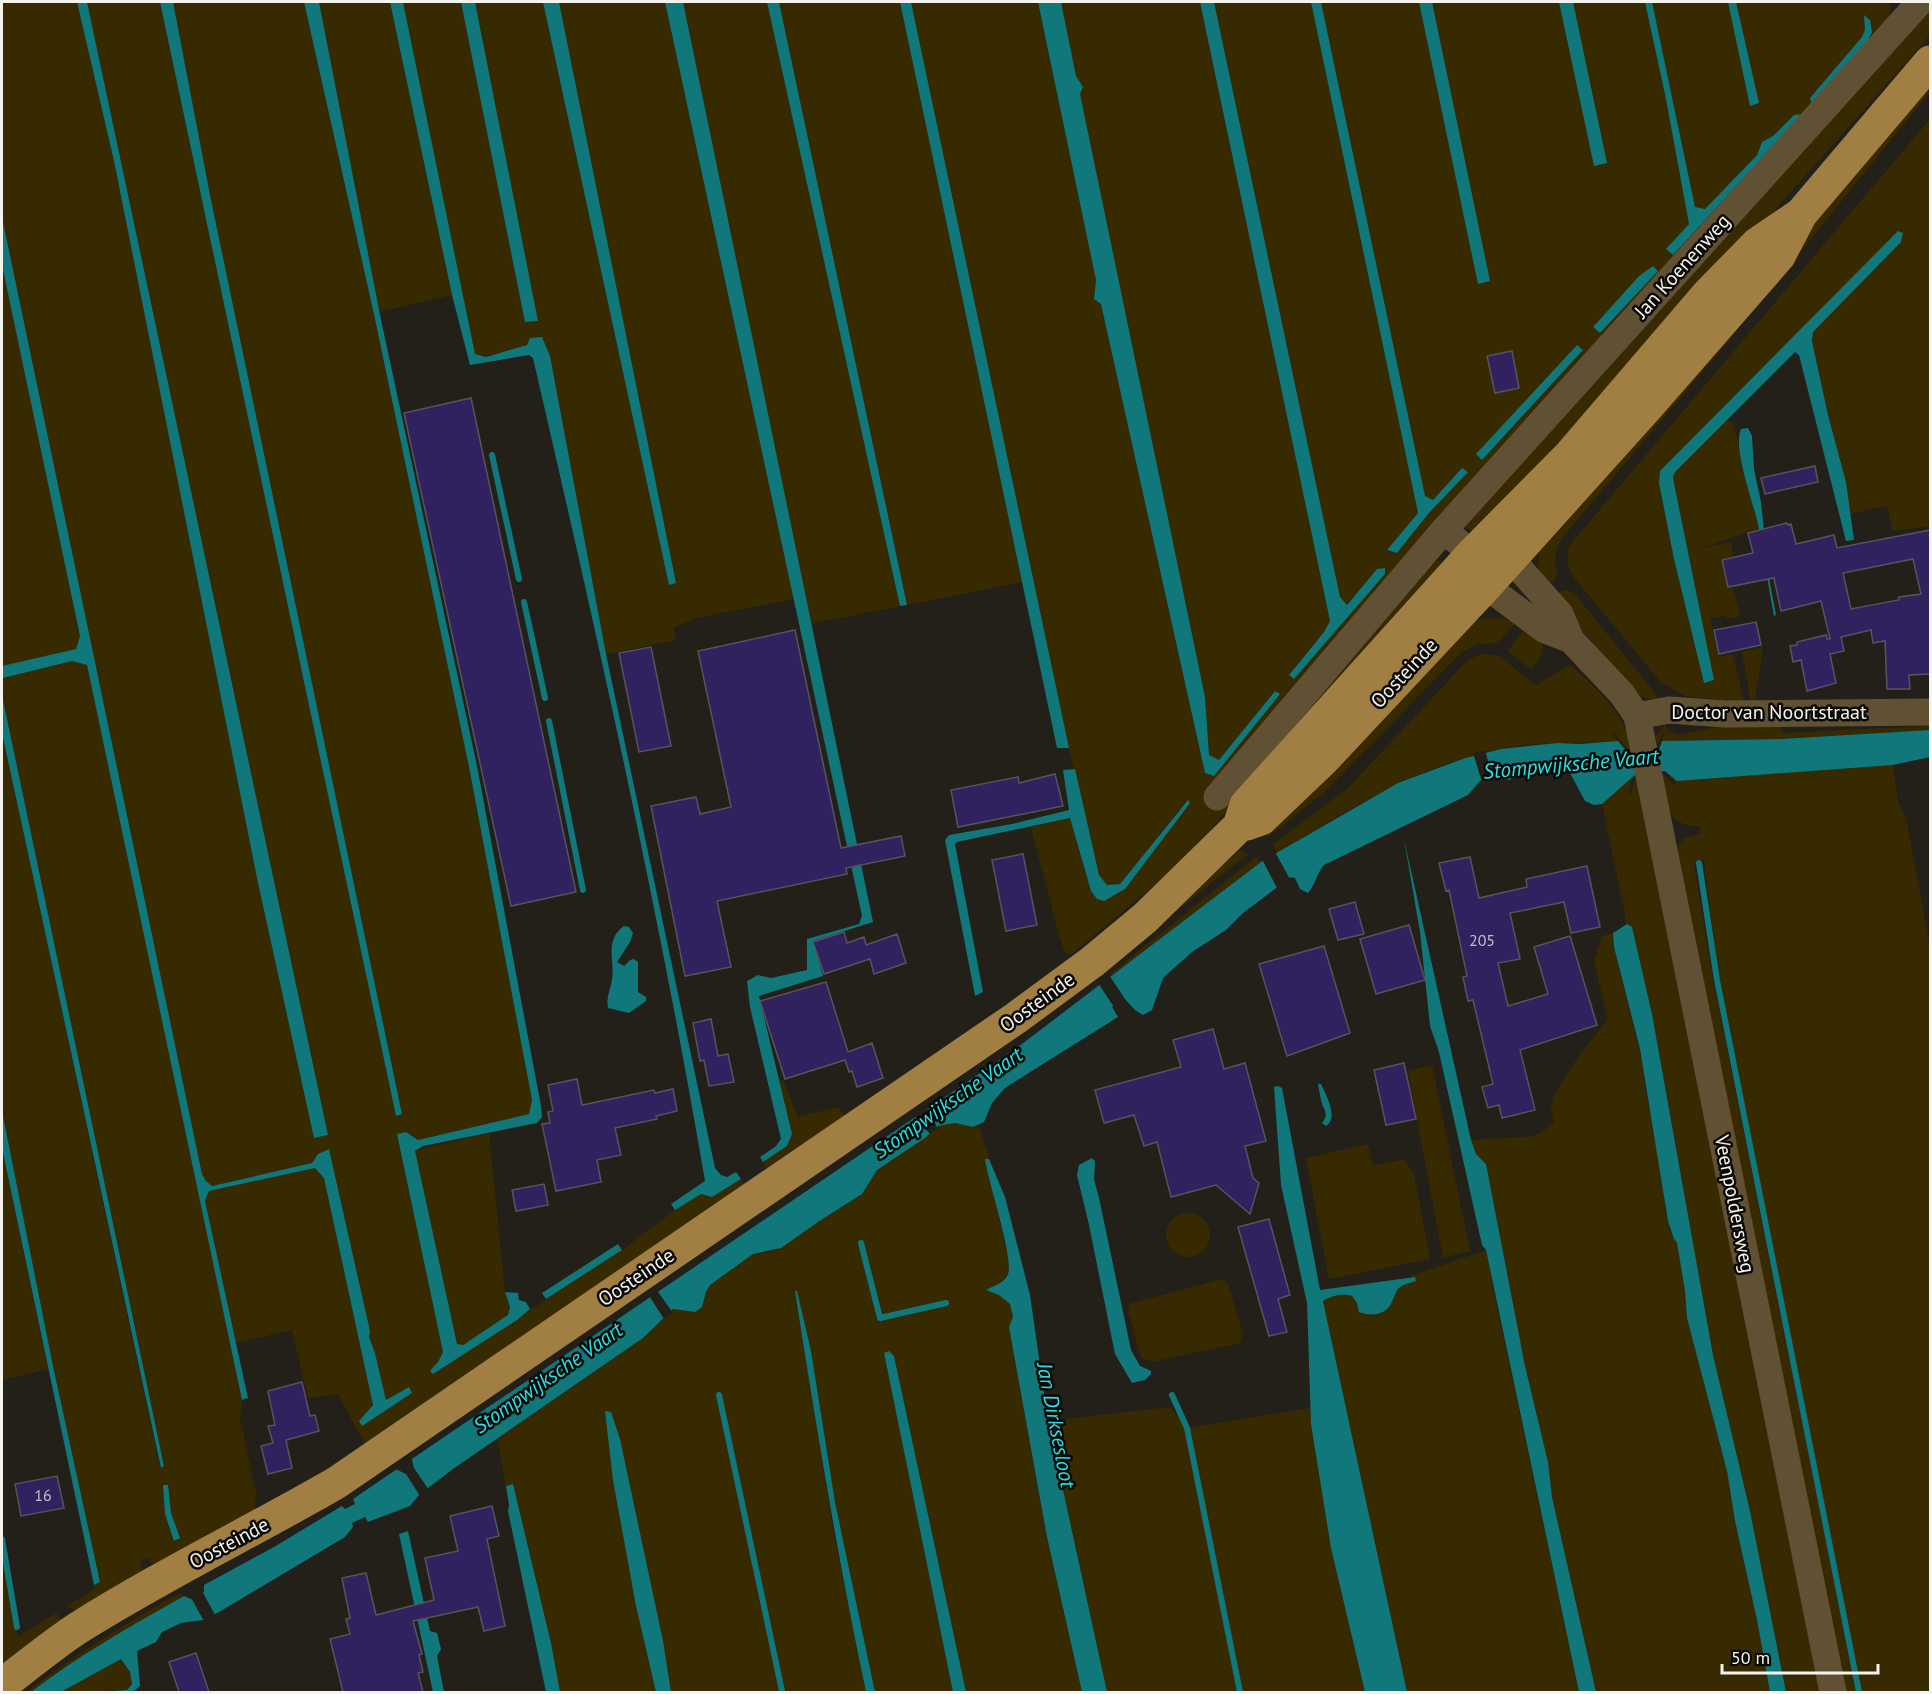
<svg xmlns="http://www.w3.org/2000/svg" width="1932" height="1694" font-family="'PT Sans',sans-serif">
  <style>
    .green { fill: #382a00; fill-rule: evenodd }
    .water { fill: #10777a }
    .pier { fill: #232019 }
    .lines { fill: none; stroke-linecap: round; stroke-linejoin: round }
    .stream { stroke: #10777a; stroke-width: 6 }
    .building { fill: #32215f; stroke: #55545d; stroke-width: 1.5; fill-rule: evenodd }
    .minor { stroke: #615134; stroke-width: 27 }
    .major { stroke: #a17f42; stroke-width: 33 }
    .labels { text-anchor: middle; stroke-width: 5; stroke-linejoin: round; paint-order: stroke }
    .number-label { font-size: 16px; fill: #c4beca }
    .street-label { font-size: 20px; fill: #f5f3ee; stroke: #0b0a07 }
    .water-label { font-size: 21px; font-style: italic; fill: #28e2e8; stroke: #0b0a07 }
  </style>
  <rect width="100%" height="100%" fill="#232019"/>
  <path class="green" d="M2,2h75l37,159 144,722 56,255 14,-3 -241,-1133h73l236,1114 6,-2 -191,-914 -38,-198h131l71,317 94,448 63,333 -2,14 -112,26 -12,-8 -9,2 46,218 -5,10 -7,9 1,3 190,-124 53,-40 26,-16 11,3 29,-18 3,5 -377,264 -29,-54 -30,4 -16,-68 -57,13 -30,-142 4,-10 106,-23 9,10 49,227 -14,16 49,-34 -22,13 -11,-47 -6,-16 1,-6 -41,-182 -11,5 -6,9 -100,23 -6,-5 -4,-7 -200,-957z
    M319,2h71l62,293 -73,17z
    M403,2h58l65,320 12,-1 -63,-319h68l126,582 7,-1 -117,-581h106l129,597 -98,19 -23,10 3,12 -70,14 -56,-298 -8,-19c-20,9 -45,23 -67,17z
    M683,2h84l133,604 -90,18z
    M779,2h121l122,580 -115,23z
    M911,2h127l58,278 -2,19 7,5 104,468 3,2 72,-80 -5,-3 -56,69 -10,-5 -4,-58 -126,-603 4,-7 -7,-11 -15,-74h139l130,619 -6,11 -35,42 5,5 83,-110 -31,36 -6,-8 -126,-595h97l107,511 -31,37 10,3 65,-85 -29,33 -8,-5 -104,-494h569l1,19 -457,539 14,3 -271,304 -107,88 -5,-3 -6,-16 -28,-109 39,-9 21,73 25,5 71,-96 -67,84 -13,1 -8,-10 -30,-127zM1794,115l3,5 -124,135 32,-46 52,-54 5,-13 11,-6zM1657,271l-57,61 -7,-5 46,-51zM1577,345l6,5 -101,110z
    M1930,2v33l-374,422 -75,78 -13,-6 -7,-7z
    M1930,87v5l-206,254 -162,192c-7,12 -9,23 -4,37l-12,14 -8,-18 1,-20 346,-416z
    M1930,119v407l-37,5 -6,-25 -38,8 -3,-32 -18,-67 -16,-74 1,-9 -153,139 -1,12 15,76 30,123 10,-2 -41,-203 2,-6 51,-51 7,3 26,105 -62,22 34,-8 2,14 -12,3 7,30 5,-1 7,28 -13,3 -1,-4 -16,4 9,38 14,-3 11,48 -59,-6 -24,-14 -86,-103c-8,-12 -9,-19 -6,-33z
    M2,265l78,371 -4,13 -72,18 -2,-1z
    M1567,590l8,4 80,99 3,7 -16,-3 -11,-10 -77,-89 6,-6z
    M1488,618l13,1 15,3 -19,21 -20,1 -15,8 -140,142 -54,43 1,-11 201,-204z
    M1526,628c20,16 23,21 5,41l-22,-17 3,-8z
    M1763,647l-8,55h-4l-9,-50z
    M1483,654l16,2 37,29 34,-20c30,27 53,46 63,87h-3l-16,-19 -2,2 6,6c-39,3 -80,0 -119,8 -81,16 -152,62 -222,104l-4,-9 74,-55 122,-130z
    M72,661l15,4 144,679 11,56 -2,19 17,78 -3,2 2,9 -1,9 -98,52 -9,-11 -9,4 4,7 -1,7 -63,37 -12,-7 25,-15 2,-6 6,-3 -47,-216 -51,-255v-378l158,734 4,-1 -162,-771 1,-17z
    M1665,724l3,7 12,4 40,-9h61l1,7 148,-7v4l-149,9 -119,2 3,-8 -2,-1 -7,16 -3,-8z
    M1893,765l5,37 8,16 24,129v745h-69l-144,-729 -13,-102 -5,-1 -5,4 19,116 143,712h-12l-168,-842c5,-12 13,-15 25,-16l-1,-8c-35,1 -34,-24 -39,-52h2l11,11 2,-2 -11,-12 12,10z
    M1633,777l-5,16 3,1 5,-15 185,913h-35l-36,-181 -37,-156 -61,-341 -20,-86 -5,-4 -25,-120z
    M1240,850l8,4 -137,109z
    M1256,857l5,5 -149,113 -1,-2z
    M1613,933l1,14 28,114c3,36 14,73 19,110 3,20 3,56 16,72l8,48 2,27 40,153 8,50 22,98 13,73h-174l-44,-195 -4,-35 -23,-96 -39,-202 -10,-10 -5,-14 54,-3 14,-3 15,-11 -3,-16 2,-10 27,-43 28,-34 -14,-59 8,-25z
    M1432,1065l38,186 -27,7 -35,-187z
    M783,1080l15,37 40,-10 9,11 -77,51 -4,-1 -3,-6 24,-16 5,-12 -13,-53z
    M955,1123l18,4 6,-1 10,33h-3l24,107c-4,16 -11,17 -24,24l13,5 11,9 3,13 -4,10 38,210 35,155h-116l-72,-336 -10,-3 69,339h-78l-40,-190 -24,-151 -16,-60 39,244 32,157h-306l-9,-49 -38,-159 -7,2 -9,-47 146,-101 30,-29 14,2 15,-4 4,-15 4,-7 43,-31 18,-2 73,-46 18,-12 15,-24 48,-32 13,-12z
    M489,1133l16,159 5,15 -2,8 -45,31 -6,-2 -43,-193z
    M1368,1144l5,22 31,-7 10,15 16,85 -101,20 -23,-121z
    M2,1148l46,221 -46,11z
    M1166 1235a22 22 0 1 1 44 0a22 22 0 1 1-44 0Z
    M1486,1250l8,43 85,399h-172l-84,-391c8,-5 19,-8 29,-5l5,7 36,-2 3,-10 19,-14h-7z
    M1222,1279l6,5 15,49 -3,10 -88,19 -11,-5 -13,-46 1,-7z
    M1170,1407l18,21 122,-20 21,139 34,145h-258l-59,-271z
    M2,1545l16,92 38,-24 7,8 -61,50z
    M180,1593l4,3c-42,24 -83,48 -124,74 -10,7 -22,22 -34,22 49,-37 100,-69 154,-99z
    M121,1659c8,11 16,19 6,31l-66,2z"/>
  <path class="water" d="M77,2h10l241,1133 -14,3 -56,-255 -144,-722z
    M160,2h13l38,198 191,914 -6,2z
    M304,2h15l61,313 97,451 64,340 1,11 -5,6 -114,23 -8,5 42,193 6,1 45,-30 2,-8 -5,-15 13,1 1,7 7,2 4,7 -13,11 -84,54 -3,-3 8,-9 5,-10 -46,-218 9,-2 12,8 111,-26 3,-14 -63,-333 -94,-448z
    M390,2h13l72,352 11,3 41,-12 3,-7 12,-1 8,19 56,298 109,514 6,7 6,2 9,-5 5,7 -29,18 -11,-3 -26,16 -4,-6 34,-23c-47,-276 -109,-550 -172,-823l-4,-3 -59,10 -18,-70z
    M461,2h14l63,319 -13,1z
    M543,2h16l117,581 -7,2z
    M665,2h18l190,920 -60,19 10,35 -64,20 33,138 -5,12 -24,16 -3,-5 16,-11 5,-7 -31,-132 -3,-26 11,-6 13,3 36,-8v-31l52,-15 3,-8z
    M767,2h12l128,603 -7,1z
    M900,2h11l158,746h-12z
    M1038,2h23l15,74 7,11 -3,7 125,603 4,58 10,5 56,-69 5,3 -66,82 -9,-3 -104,-469 -7,-5 2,-19z
    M1200,2h14l126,595 7,8 30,-36 8,-1v6l-91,105 -5,-4 35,-43 6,-11z
    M1311,2h10l104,494 8,4 29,-32 6,4 -40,42 -31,39 -10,-3 31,-37z
    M1419,2h13l58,279 -12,3z
    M1559,2h14l34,161 -13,3z
    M1645,2h7l43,205 10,2 52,-54 5,-13 11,-6 21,-21 6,-1 -3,6 -124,135 -7,-6 23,-25 -23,-125z
    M1728,2h8l23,101 -9,3z
    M1864,15l6,5 2,12 -6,12 -51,58h-4l-1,-4 52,-61 3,-7z
    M2,217l200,957 4,7 6,5 100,-23 6,-9 11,-5 41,182 -1,6 6,16 11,47 23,-13 3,6 -50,33 -3,-5 14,-16 -49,-227 -9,-10 -106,23 -4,10 43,197 -6,2 -155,-735 -15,-4 -69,17 -1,3v-15l74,-17 4,-13 -78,-371z
    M1898,231l5,2 -2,9 -88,90 -1,9 16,74 18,67 8,58 -8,1 -47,-186 -4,-3 -120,120 -2,5 2,11 39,192 -10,3 -30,-124 -15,-76 1,-12z
    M1653,266l5,5 -58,62 -7,-6 46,-51z
    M1577,345l6,5 -101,110 -6,-6z
    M1748,428l4,8 2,33 7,33 8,76 7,37 -2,1c-6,-29 -9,-58 -15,-87 -4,-23 -27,-80 -18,-100z
    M2,695l162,771 -3,2 -159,-735z
    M1930,730v27l-37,8 -216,16 -12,-10 -30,4 -33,29 -8,1 -9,-4 -16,-30 -10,-4 -51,13 -14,-3 -14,4 -12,14 -144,70c-8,9 -8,19 -16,28l-8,-4 -5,-11 -4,-1 -48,36 -17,17 -34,22 -29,26 -11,32 -9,5 -8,-5 -11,-12 -12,9 6,10 -113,71 -13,15 -8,19 -11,5 -18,-4 -17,3 -13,12 -48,32 -15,24 -44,28 -37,26 -28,6 -43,31 -4,7 -4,15 -7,5 -22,-3 -30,29 -190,131 -34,26 -9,11 -42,16 -3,-5 -13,6 1,4 -8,10 -126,75 -16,8 -22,3 -19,9 -6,10 -19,9 3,35 -7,6h-32l26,-2 5,-6 -2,-12 -9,-13 -60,33h-30c48,-37 100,-66 153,-96l7,3 13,-7v-7l70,-38 68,-41 3,3 10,-5 -2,-5 661,-449 247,-188 137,-79 67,-25 36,-9 56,-6 23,1 38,-3 12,14 29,-5 3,-9 119,-2z
    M1075,769l24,106 8,10 13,-1 68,-84 2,3 -65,86 -21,12 -7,-2 -6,-8 -21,-73 -113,24 -2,2 28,148 -8,4 -30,-156 4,-5 63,-11 57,-14 -6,-40z
    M1404,839l67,301 5,14 10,10 39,202 23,96 4,35 44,195h-17l-93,-442 -4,-5 -43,-193 -9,-26 -10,-94z
    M1627,924l5,3 20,87 61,341 37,156 36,181h-16l-13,-72 -22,-99 -8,-50 -40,-153 -2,-27 -8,-48 -3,-4 -6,-18 -28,-172 -26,-102 -1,-14z
    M624,926l5,1 4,6 -3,9 -13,20 7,4 6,-6 4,-1 4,3v30l8,5v4l-17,12 -21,-5c-2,-11 2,-17 4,-28 3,-20 -8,-40 12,-54z
    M1318,1084h3c5,11 18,34 5,42l-4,-3c8,-10 1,-13 -1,-23 -1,-5 -2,-10 -3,-16z
    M1278,1086l4,2 38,202 95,-13 1,4c-6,2 -13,3 -18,8 -3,4 -4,8 -6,13 -6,13 -20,15 -33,10l-2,-9 -5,-7c-10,-3 -21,0 -29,5l84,391h-42l-34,-144 -20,-124 -4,-121 -26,-118 -7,-98z
    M2,1111l51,255 47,216 -6,3 -92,-437z
    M1092,1158l3,3 -1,18 5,19 32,152 9,16 11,5v3l-6,6 -13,3 -17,-29 -26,-129 -12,-50 2,-10z
    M985,1159h4l16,38 25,98 18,126 59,271h-25l-35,-155 -38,-210 4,-10 -3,-13 -11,-9 -13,-5c7,-4 19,-7 22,-16 6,-16 -20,-92 -23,-115z
    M618,1244l4,6 -76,49 -4,-6z
    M795,1291h2l14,60 24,151 40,190h-9c-28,-132 -50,-266 -71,-401z
    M889,1351l5,5 72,336h-13l-69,-339z
    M605,1411l6,1 9,27 43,202 8,51h-15l-20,-86 -23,-126z
    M513,1484l38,159 9,49h-14l-38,-181 1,-6 -3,-19z
    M163,1485h5l3,28 9,25 -6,3 -9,-27z
    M408,1531l22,100 7,2 4,16 -4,7 7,36h-11l-34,-158z"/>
  <path class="pier" d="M1485,750l8,29 -11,3 -9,-29z
    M1275,852l16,29 -13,9 -16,-31z
    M1109,975l16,24 -11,8 -16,-24z
    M925,1105l13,24 -8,5 -18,-21z
    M656,1289l17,24 -9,6 -16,-25z
    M411,1456l3,12 15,22 -9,6 -14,-22 -13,-6z
    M201,1589l14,26 -11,6 -14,-25z"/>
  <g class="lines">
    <path class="stream" d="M492,455l27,124
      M524,602l21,96
      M549,721l34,169
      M1699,863l18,117 142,712
      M861,1243l19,75 66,-15
      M719,1395l63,296
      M1172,1395l15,33 53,264
      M2,1539l15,88"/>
  </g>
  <path class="building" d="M1512,351l7,37 -24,5 -8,-37z
    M471,398l105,494 -65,14 -107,-493z
    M1815,466l3,16 -53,12 -4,-16z
    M1787,523l1,2 3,-1 5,20 38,-9 3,13 93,-18v144l-21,1 1,14h-23l-2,-48 -12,2 -2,-13 -30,7 3,14 -14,3 6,29 -29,8 -6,-31 -8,2 -3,-16 7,-1v-3l29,-7 1,4h3l-9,-38 -40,10 -7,-33 -46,9 -6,-27 31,-7 -5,-20zM1913,559l8,35 -22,3v3l-48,9 -8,-36z
    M1756,622l5,23 -42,9 -5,-24z
    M795,630l46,218 60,-12 4,20 -59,12 1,6 -130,27 14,66 -46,9 -34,-170 45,-9 4,17 31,-7 -33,-156z
    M651,647l20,99 -32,6 -20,-99z
    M1055,774l8,32 -105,21 -7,-37 67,-13 1,6z
    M1023,854l14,71 -31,6 -14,-71z
    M1470,857l9,41 48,-11 -1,-8 61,-13 13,61 -29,6 -7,-31 -54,11 10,46 -22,4 10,43 40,-12 -14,-47 36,-11 27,89 -77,25 15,60 -33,8 -3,-13 -11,3 -6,-21 11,-3 -20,-84 -5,1 -5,-24 4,-1 -18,-86 -3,1 -7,-28z
    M1355,902l9,32 -26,6 -9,-31z
    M1409,925l16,55 -49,14 -16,-55z
    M844,932l3,11 17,-6 2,8 31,-11 9,29 -32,11 -4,-15 -46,15 -11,-32z
    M1324,946l26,87 -63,23 -28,-92z
    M826,982l22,70 24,-9 11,35 -26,9 -5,-16 -3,1 -4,-12 -60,19 -25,-78z
    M711,1019l7,37 10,-2 6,28 -25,4 -5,-26 -4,1 -7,-38z
    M1213,1029l11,40 21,-6 21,78 -21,5 8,32 6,5 -9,31 -34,-29 -45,12 -14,-55 -13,4 -10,-31 -30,8 -9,-33 86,-23 -8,-27z
    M1404,1063l12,56 -30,6 -12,-55z
    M577,1079l5,26 72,-15 1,3 18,-4 4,22 -21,5 1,3 -42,9 6,27 -24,5 4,22 -45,9 -14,-67 8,-1 -2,-11 5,-1 -5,-26z
    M544,1184l4,21 -32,6 -4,-21z
    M1269,1219l21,76 -12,4 9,33 -18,4 -31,-109z
    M302,1382l8,34 5,-1 4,16 -33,9 6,28 -24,6 -7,-28 12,-3 -5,-17 7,-1 -7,-34z
    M57,1476l7,32 -43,8 -6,-32z
    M492,1506l7,30 -12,3 18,87 -21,5 -6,-24 -65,14 9,33 -3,1 4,17 -5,1 5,19h-80l-13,-53 20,-5 -4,-15 4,-1 -8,-40 24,-5 10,42 58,-15 -9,-42 33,-7 -8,-35z
    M196,1653l13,39h-30l-10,-30z"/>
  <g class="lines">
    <path class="minor" d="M1444,530l28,24 14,32 59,44 26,10
      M1491,556l19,2 50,56 11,26 51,54 15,22 196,976
      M1637,716l32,-6 57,4 204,-2
      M1217,797l227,-267 476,-528"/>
    <path class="major" d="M1247,824l14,-5 63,-60 162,-173 163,-181 130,-149 22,-42 129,-152
      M2,1685c25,-19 50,-40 76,-57 84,-53 173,-96 258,-145l680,-465 76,-56 53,-44 94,-92 7,-21 226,-251 98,-99 138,-161 49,-50 44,-30"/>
  </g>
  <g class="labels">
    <g class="number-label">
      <text x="1482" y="946">205</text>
      <text x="43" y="1501">16</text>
    </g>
    <g class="street-label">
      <text transform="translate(1682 266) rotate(-48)" y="7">Jan Koenenweg</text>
      <text transform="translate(1404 673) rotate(-47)" y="7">Oosteinde</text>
      <text x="1769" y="719">Doctor van Noortstraat</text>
      <text transform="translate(1037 1002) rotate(-36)" y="7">Oosteinde</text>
      <text transform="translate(1735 1204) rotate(79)" y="7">Veenpoldersweg</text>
      <text transform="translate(636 1277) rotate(-34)" y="7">Oosteinde</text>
      <text transform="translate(229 1543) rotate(-28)" y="7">Oosteinde</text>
    </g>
    <g class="water-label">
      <text transform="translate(1571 764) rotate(-5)" y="7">Stompwijksche Vaart</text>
      <text transform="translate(948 1103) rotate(-35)" y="7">Stompwijksche Vaart</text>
      <text transform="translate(548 1378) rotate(-35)" y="7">Stompwijksche Vaart</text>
      <text transform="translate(1056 1425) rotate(79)" y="7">Jan Dirksesloot</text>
    </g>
  </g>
  <rect width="1932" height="1694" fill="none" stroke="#f5f3ee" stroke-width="6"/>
  <path d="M1722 1664v9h156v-9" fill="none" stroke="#f5f3ee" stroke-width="3"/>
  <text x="1731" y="1664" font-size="18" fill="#f5f3ee" stroke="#0b0a07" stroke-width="4.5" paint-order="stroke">50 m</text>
</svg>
